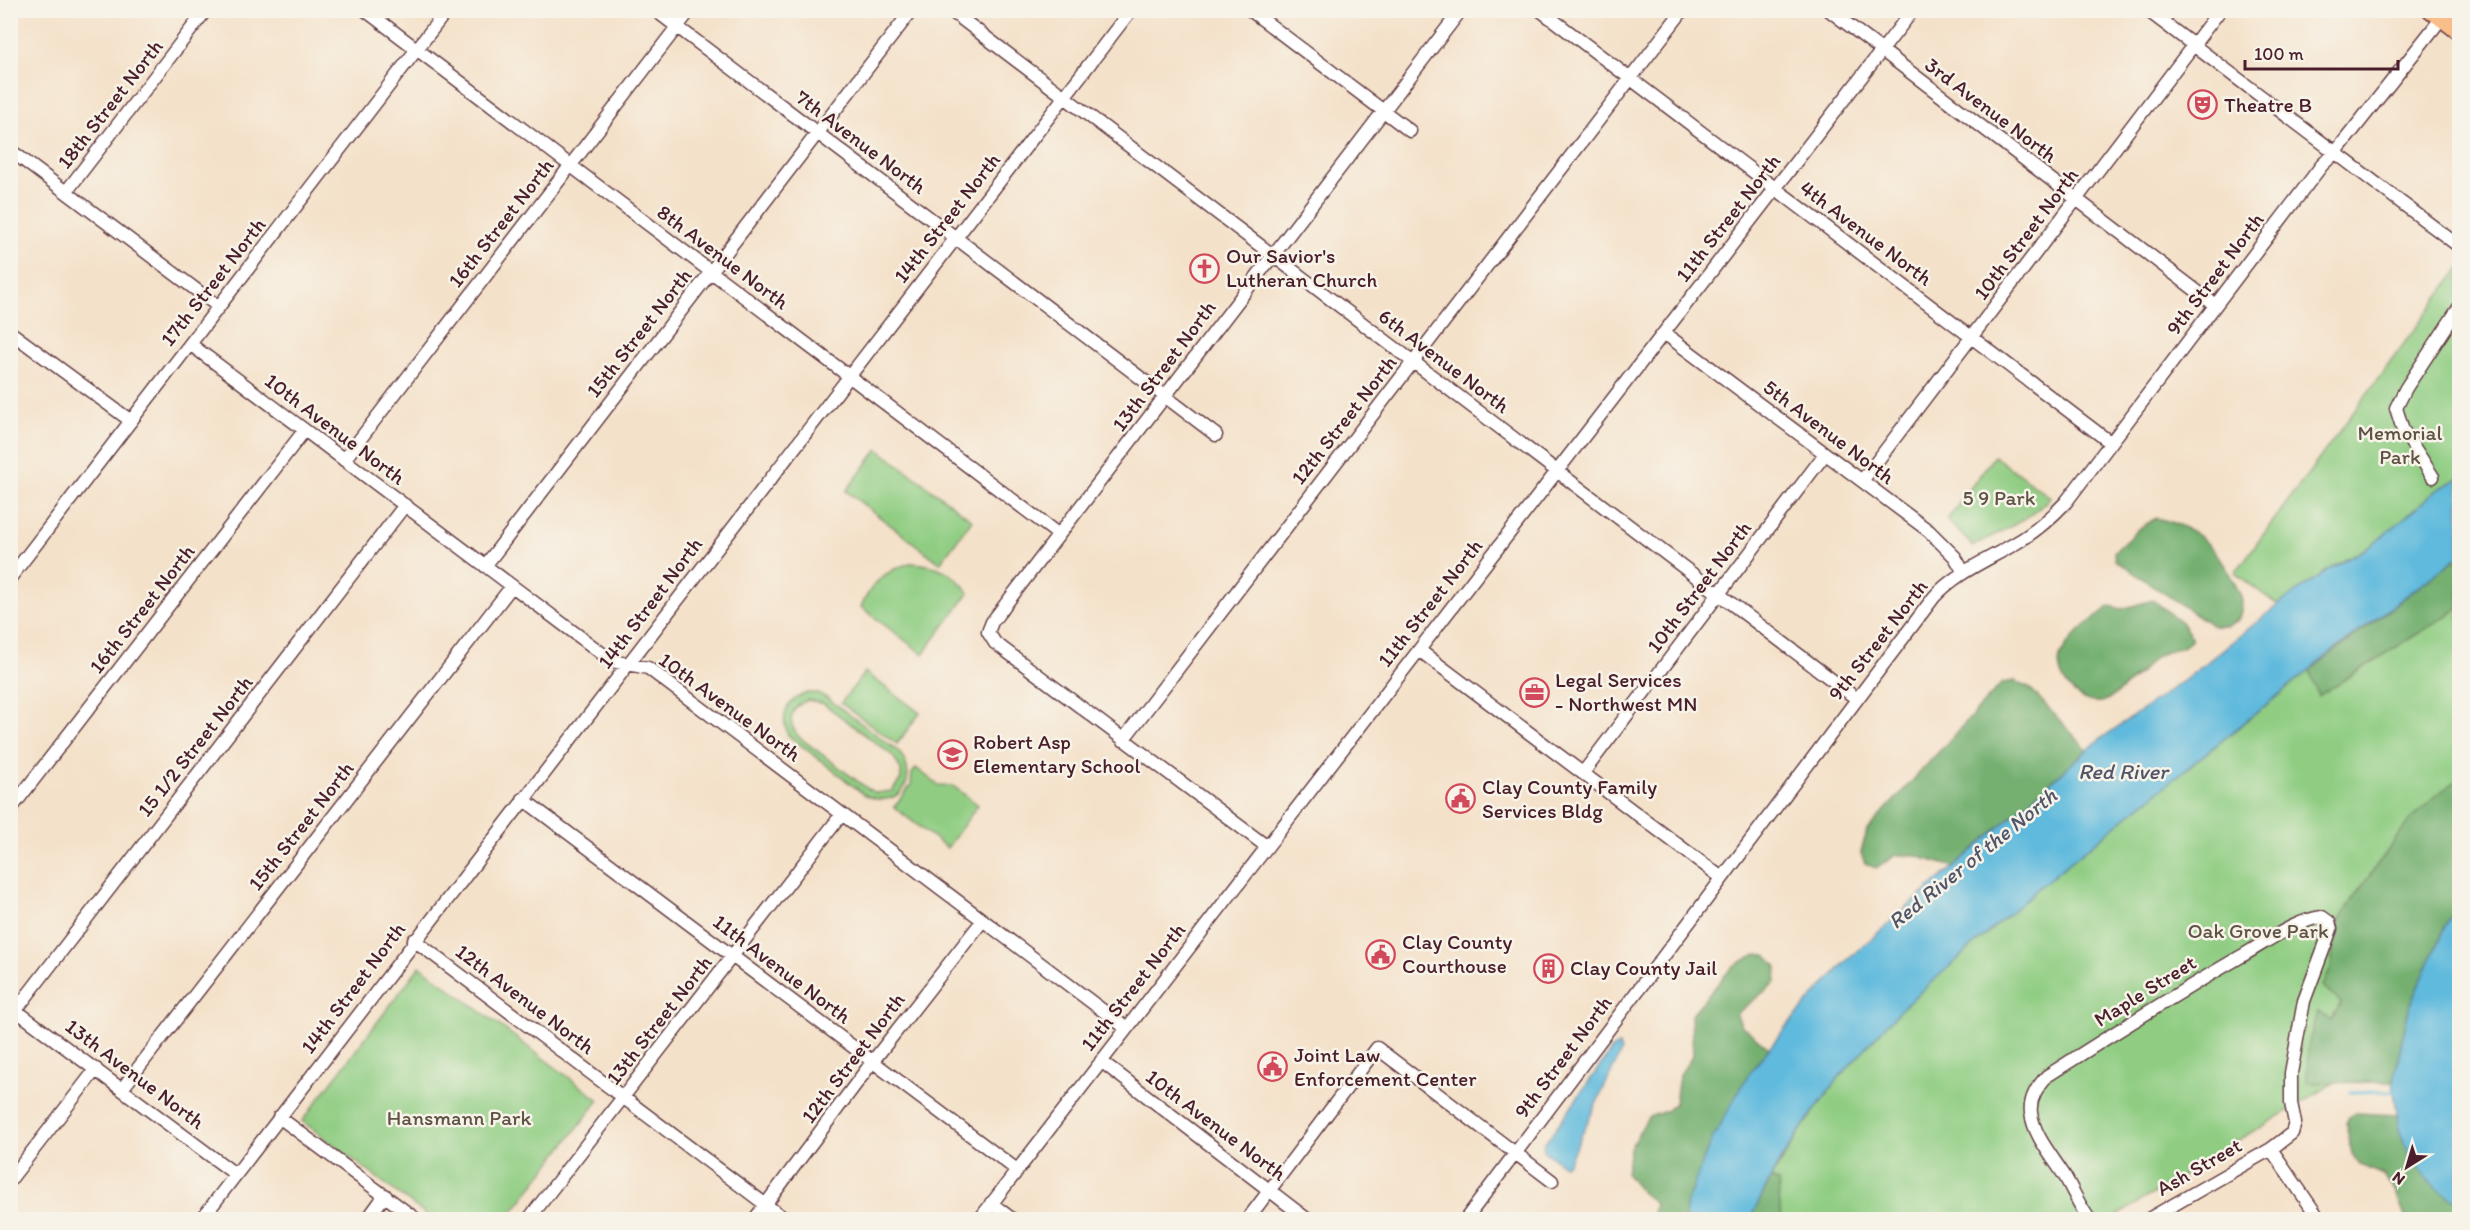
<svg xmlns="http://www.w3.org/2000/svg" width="2470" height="1230" font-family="Itim,sans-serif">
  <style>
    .green { fill: #90cd83; stroke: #6d7657; stroke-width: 1.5; fill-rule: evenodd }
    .forest { fill: #74b071; stroke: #5f684e; stroke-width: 1.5 }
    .water { fill: #5fbadd; stroke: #546c84; stroke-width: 1.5 }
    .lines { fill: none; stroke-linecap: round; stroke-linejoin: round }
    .stream { stroke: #5fbadd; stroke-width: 3 }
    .minor-casing { stroke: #643c43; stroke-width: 15 }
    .major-casing { stroke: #643c43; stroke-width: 18 }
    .minor { stroke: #fff; stroke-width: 12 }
    .major { stroke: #f8bd89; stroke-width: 15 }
    .labels { text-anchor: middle; stroke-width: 5; stroke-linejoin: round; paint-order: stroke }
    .street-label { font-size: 21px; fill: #4a1f2b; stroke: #f7f3e8 }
    .poi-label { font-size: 21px; fill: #4a1f2b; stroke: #f7f3e8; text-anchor: start }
    .park-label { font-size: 21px; fill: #5f5345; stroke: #f7f3e8 }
    .water-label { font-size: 22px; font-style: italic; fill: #515569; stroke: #f7f3e8 }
  </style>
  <rect width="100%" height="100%" fill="#f7f3e8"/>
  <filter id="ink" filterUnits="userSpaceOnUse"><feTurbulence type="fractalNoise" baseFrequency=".0167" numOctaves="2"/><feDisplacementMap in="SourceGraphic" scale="12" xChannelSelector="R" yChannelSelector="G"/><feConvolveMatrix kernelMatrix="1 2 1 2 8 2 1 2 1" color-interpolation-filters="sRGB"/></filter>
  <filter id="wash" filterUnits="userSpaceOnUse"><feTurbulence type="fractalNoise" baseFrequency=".008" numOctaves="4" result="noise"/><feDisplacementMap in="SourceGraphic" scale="24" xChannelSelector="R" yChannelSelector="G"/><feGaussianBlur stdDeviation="1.35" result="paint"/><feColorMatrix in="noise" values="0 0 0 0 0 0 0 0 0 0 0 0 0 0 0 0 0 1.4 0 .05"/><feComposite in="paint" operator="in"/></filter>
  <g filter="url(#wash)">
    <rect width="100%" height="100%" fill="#f4e1c9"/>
    <path class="green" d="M2459,269v209l-19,10 -69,58 -40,22 -53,37 -43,-32z
      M878,449l94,71 -32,43 -94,-72z
      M1994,456l56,41c-19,23 -51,35 -77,49l-26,-26z
      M2459,556v349l-14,21 -45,116 -288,177 -352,1 13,-40 -2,-2 33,-53 36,-49 61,-67 142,-125 299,-240z
      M910,563c27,1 43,8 59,30l-46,61 -62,-47c10,-24 24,-36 49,-44z
      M865,672l55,41 -23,31 -56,-41z
      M807,693h10l10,5 71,53c24,28 0,60 -33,44l-77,-60c-8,-20 -2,-35 19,-42zM808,700l16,4 69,52 8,14v9l-9,12 -16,2 -8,-4 -69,-52c-13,-15 -9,-30 9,-37z
      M916,768l22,17 15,1 25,19 -31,43 -53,-41 17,-22 1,-11z
      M420,966l179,134 -92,119h-75l-130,-98z"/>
    <path class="forest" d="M2156,518c37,8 58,25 75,59 10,18 15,23 7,43l-11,6h-14l-98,-66 -1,-8 26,-24z
      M2454,560l5,3v45l-141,88 -8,-26z
      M2153,600l28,22 11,16c-11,15 -23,9 -36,19 -14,11 -34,36 -49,43 -25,12 -59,-26 -44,-49 11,-18 31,-32 47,-45l12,3z
      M2015,681l16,8 56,61 -133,117 -41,-12h-17l-20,13 -11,-5 -4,-10 6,-23 135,-147z
      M2459,779v126l-14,21 -36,83 -16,73 -86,1 1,-36 9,-35 14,8 10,-17 -18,-17 8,-18 3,-36 11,-22 63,-88 31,-29z
      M1756,954l10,1 11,12 -1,15 -40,32 6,12 27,22 -21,27 -61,127 -2,17h-33l3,-16 -15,-12 -14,-18 4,-25 18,-31 18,-6 9,-8 4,-27 14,-21 -2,-40 42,-49z
      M2356,1113l43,2c2,43 28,65 60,88v16h-53l-10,-27 -13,-17 -23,-10 -8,-11 -6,-31 3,-6z
      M1771,1178l7,4 3,37h-31z"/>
    <path class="water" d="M2459,478v78l-117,88 -299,240 -142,125 -61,67 -36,49 -26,39 -28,55h-65l2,-17 24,-61 37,-66 38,-48 62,-68 251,-219 87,-61 92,-74 53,-37 40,-22 69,-58z
      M2459,905v298l-31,-22 -20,-28 -9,-24 -6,-47 16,-73 36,-83z
      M1619,1046l2,6 -53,111 -5,2 -18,-13 -2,-6 70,-98z"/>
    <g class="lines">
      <path class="stream" d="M2351,1092l46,-1"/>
    </g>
  </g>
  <g filter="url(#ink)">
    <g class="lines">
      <defs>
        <path id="minor" d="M365,10l694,525
          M655,10l561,425
          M950,10l907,689
          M1250,10l160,121
          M1540,10l571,433
          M1829,10l386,295
          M2147,10l313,237
          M10,150l209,157
          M66,192l140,-182
          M10,332l121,89
          M1664,333l265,198 26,26 8,14
          M190,344l422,317 36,7 478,360
          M344,460l346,-450
          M2433,477l-30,-47 -7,-22 10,-20 54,-82
          M1862,481l358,-471
          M485,566l427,-556
          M10,578l437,-568
          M1419,650l303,228
          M1123,740l560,-730
          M1583,773l242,-319
          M523,799l494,371
          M10,810l294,-379
          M1266,846l-264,-198 -7,-5 -7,-11 4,-10 469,-612
          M414,940l372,280
          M10,1006l225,168
          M16,1010l389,-505
          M1101,1061l207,159
          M122,1089l390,-503
          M279,1117l138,103
          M2271,1149l49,71
          M10,1180l86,-111
          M991,1203l22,17
          M201,1220l930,-1210
          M367,1220l18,-25
          M528,1220l314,-406
          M754,1220l119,-159 110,-141
          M979,1220l934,-1210
          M1247,1220l130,-172 175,133
          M1465,1220l469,-623c23,-25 52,-36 82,-54 19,-11 35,-25 50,-41l256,-337 13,-12 113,-143
          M2090,1220c-11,-14 -17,-30 -26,-45 -12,-19 -30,-39 -33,-62 -2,-15 7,-27 16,-37 64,-41 127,-81 193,-119 25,-14 53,-36 82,-40l7,5 2,7 -27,72 -13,72v30l4,20 -3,10 -21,16 -124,71"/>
        <path id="major" d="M2430,10l30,23
          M2454,10l6,4"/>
      </defs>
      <use href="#minor" class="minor-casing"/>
      <use href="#major" class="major-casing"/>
      <use href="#minor" class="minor"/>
      <use href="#major" class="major"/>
    </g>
  </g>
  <defs>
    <symbol id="theatre-ring" viewBox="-11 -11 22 22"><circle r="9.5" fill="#f7f3e8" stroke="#d1495b" stroke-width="1.5"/><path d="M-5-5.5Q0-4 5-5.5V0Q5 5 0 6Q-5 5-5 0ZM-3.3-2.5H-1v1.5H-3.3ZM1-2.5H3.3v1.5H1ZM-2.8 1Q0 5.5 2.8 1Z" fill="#d1495b"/></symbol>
    <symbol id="church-ring" viewBox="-11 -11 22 22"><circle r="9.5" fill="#f7f3e8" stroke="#d1495b" stroke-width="1.5"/><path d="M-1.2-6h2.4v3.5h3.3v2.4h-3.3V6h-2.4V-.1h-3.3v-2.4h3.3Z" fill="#d1495b"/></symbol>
    <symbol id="office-ring" viewBox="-11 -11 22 22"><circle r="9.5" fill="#f7f3e8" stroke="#d1495b" stroke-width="1.5"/><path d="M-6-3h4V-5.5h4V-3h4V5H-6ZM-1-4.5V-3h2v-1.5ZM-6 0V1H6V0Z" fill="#d1495b"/></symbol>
    <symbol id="school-ring" viewBox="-11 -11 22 22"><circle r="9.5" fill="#f7f3e8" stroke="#d1495b" stroke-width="1.5"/><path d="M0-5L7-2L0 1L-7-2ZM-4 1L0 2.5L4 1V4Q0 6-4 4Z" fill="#d1495b"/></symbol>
    <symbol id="civic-ring" viewBox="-11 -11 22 22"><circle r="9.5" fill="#f7f3e8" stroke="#d1495b" stroke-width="1.5"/><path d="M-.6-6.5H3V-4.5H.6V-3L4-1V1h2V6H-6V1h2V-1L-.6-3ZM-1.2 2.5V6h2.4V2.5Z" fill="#d1495b"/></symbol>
    <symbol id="building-ring" viewBox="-11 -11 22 22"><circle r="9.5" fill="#f7f3e8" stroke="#d1495b" stroke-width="1.5"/><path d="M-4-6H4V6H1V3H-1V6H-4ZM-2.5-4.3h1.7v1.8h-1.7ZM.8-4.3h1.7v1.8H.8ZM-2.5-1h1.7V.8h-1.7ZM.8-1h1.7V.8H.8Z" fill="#d1495b"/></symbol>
  </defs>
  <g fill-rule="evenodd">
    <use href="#theatre-ring" x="2186" y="88" width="33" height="33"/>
    <use href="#church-ring" x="1188" y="252" width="33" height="33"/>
    <use href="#office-ring" x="1518" y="676" width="33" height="33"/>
    <use href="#school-ring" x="936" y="738" width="33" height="33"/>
    <use href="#civic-ring" x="1444" y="782" width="33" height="33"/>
    <use href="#civic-ring" x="1364" y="938" width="33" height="33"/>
    <use href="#building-ring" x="1532" y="952" width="33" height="33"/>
    <use href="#civic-ring" x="1256" y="1050" width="33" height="33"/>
  </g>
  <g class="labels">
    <g class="street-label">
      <text transform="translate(110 104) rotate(-52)" y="7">18th Street North</text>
      <text transform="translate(1991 110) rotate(37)" y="7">3rd Avenue North</text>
      <text transform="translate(861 142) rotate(37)" y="7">7th Avenue North</text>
      <text transform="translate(947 218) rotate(-52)" y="7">14th Street North</text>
      <text transform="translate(1728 218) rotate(-52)" y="7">11th Street North</text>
      <text transform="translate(501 223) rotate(-52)" y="7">16th Street North</text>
      <text transform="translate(1866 233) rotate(37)" y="7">4th Avenue North</text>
      <text transform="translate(2026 234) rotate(-53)" y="7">10th Street North</text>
      <text transform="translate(723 257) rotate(37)" y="7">8th Avenue North</text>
      <text transform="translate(2215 274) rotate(-53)" y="7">9th Street North</text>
      <text transform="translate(213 282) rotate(-52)" y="7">17th Street North</text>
      <text transform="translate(639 333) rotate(-52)" y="7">15th Street North</text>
      <text transform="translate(1444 361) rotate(37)" y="7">6th Avenue North</text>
      <text transform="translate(1164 366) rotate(-53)" y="7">13th Street North</text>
      <text transform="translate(1344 420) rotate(-52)" y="7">12th Street North</text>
      <text transform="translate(335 429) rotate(37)" y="7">10th Avenue North</text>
      <text transform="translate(1829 432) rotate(37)" y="7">5th Avenue North</text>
      <text transform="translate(1699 587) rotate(-53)" y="7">10th Street North</text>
      <text transform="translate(650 603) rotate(-53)" y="7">14th Street North</text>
      <text transform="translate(1430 603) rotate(-52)" y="7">11th Street North</text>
      <text transform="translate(142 609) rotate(-52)" y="7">16th Street North</text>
      <text transform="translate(1878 640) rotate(-52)" y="7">9th Street North</text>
      <text transform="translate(730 707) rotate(36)" y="7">10th Avenue North</text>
      <text transform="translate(195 746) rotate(-52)" y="7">15 1/2 Street North</text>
      <text transform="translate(301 826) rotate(-52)" y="7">15th Street North</text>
      <text transform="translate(782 969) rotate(37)" y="7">11th Avenue North</text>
      <text transform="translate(1133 987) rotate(-52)" y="7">11th Street North</text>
      <text transform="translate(353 988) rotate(-53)" y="7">14th Street North</text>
      <text transform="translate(2145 991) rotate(-32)" y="7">Maple Street</text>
      <text transform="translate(525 999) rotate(37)" y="7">12th Avenue North</text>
      <text transform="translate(659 1020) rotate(-52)" y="7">13th Street North</text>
      <text transform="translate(1563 1057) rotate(-53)" y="7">9th Street North</text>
      <text transform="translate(853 1058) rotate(-53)" y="7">12th Street North</text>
      <text transform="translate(135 1074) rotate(37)" y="7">13th Avenue North</text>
      <text transform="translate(1216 1125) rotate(37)" y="7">10th Avenue North</text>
      <text transform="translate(2199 1167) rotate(-30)" y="7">Ash Street</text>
    </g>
    <g class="poi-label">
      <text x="2224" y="112">Theatre B</text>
      <text x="1226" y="263">Our Savior's<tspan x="1226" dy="24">Lutheran Church</tspan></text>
      <text x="1555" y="687">Legal Services<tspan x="1555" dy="24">- Northwest MN</tspan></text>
      <text x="973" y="749">Robert Asp<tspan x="973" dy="24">Elementary School</tspan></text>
      <text x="1482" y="794">Clay County Family<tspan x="1482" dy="24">Services Bldg</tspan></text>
      <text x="1402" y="949">Clay County<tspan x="1402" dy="24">Courthouse</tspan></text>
      <text x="1570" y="975">Clay County Jail</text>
      <text x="1294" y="1062">Joint Law<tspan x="1294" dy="24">Enforcement Center</tspan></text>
    </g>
    <g class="park-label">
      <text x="2400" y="440">Memorial<tspan x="2400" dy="24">Park</tspan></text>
      <text x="1999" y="505">5 9 Park</text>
      <text x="2258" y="938">Oak Grove Park</text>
      <text x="459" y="1125">Hansmann Park</text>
    </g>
    <g class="water-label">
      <text x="2123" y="779">Red River</text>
      <text transform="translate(1972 858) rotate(-39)" y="8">Red River of the North</text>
    </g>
  </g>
  <rect width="2470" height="1230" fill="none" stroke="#f7f3e8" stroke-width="36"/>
  <g transform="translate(2407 1167) rotate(217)" stroke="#f7f3e8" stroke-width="4.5" paint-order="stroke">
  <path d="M0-4.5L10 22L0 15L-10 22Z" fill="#4a1f2b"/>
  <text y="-9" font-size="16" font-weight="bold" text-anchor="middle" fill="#4a1f2b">N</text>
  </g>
  <path d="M2245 60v9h153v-9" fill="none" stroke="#4a1f2b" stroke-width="3"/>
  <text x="2254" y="60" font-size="18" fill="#4a1f2b" stroke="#f7f3e8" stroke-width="4.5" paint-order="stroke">100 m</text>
</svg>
